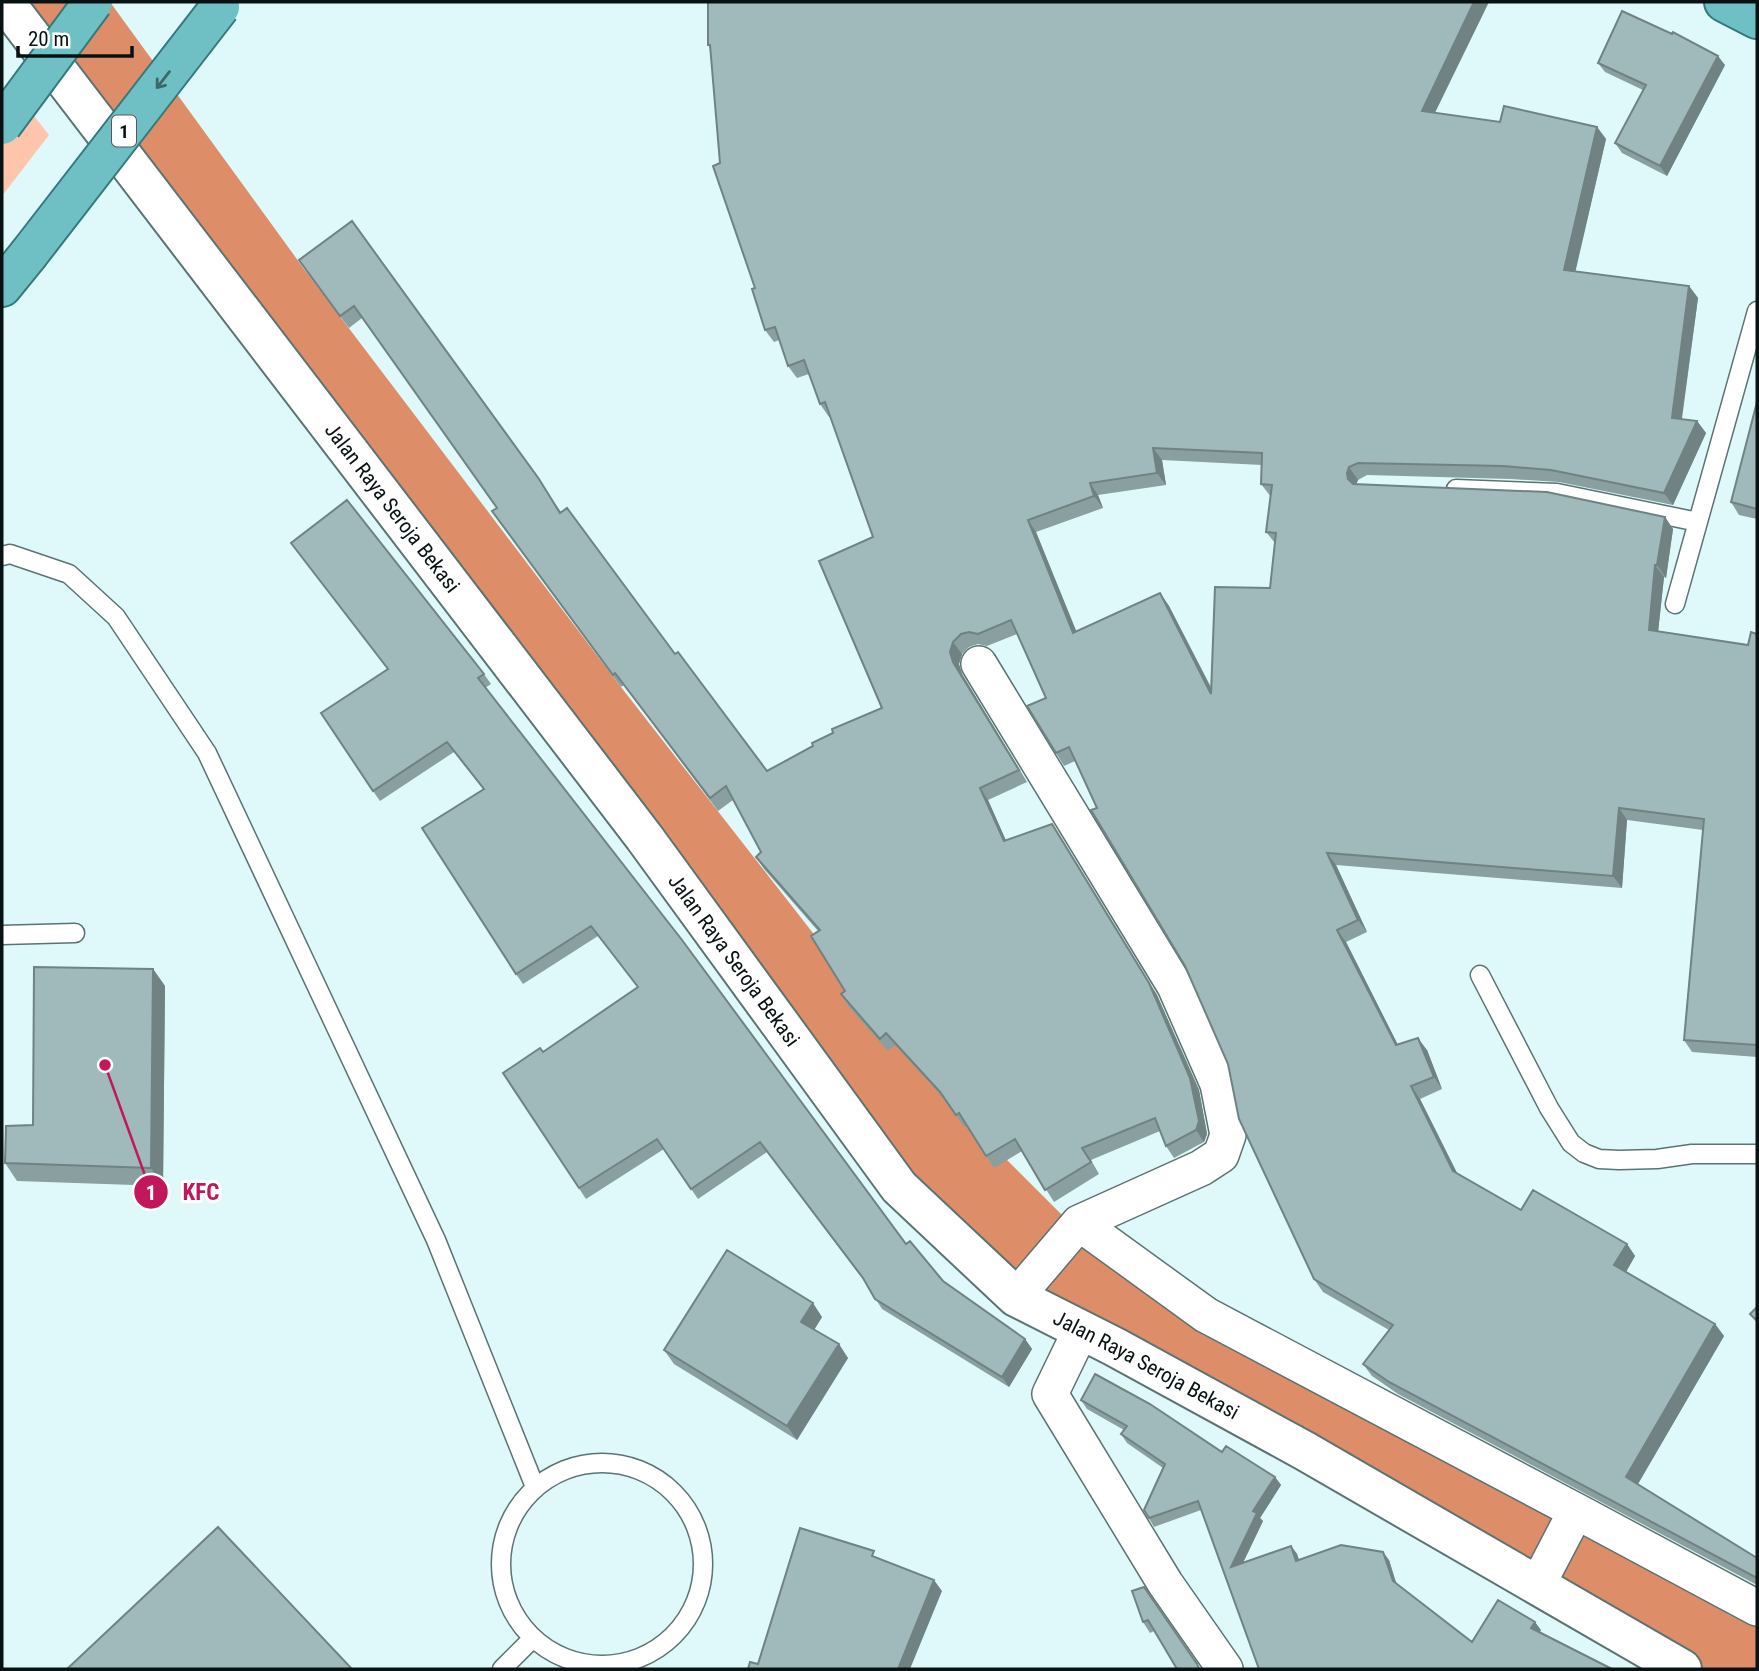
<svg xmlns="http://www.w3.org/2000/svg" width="1759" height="1671" font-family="'Roboto Condensed',sans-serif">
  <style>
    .green { fill: #fec5ac }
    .water { fill: #de8d69 }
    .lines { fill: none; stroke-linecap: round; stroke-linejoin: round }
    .service-casing { stroke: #5b7373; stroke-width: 21 }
    .minor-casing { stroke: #5b7373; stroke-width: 38 }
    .tertiary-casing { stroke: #5b7373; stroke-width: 42 }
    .trunk-casing { stroke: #34797c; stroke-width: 42 }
    .service { stroke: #fff; stroke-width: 18 }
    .minor { stroke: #fff; stroke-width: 35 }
    .tertiary { stroke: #fff; stroke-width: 38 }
    .trunk { stroke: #6fc0c4; stroke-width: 38 }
    .trunk-bridge-casing { stroke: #34797c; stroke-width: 42; stroke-linecap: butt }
    .trunk-bridge { stroke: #6fc0c4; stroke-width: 38 }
    .wall { fill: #8a9fa0; fill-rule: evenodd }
    .shaded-wall { fill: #708282 }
    .building { fill: #a0b9ba; stroke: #708282; stroke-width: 2; fill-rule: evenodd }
    .oneway { stroke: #3c696c }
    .labels { text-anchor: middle; stroke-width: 6; stroke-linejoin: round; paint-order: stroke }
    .shield { fill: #fff; stroke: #53595a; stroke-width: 2 }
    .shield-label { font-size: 19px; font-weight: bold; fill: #091213 }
    .street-label { font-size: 21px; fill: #091213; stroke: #fff }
    .leader { fill: none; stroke: #c2185b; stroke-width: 2.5 }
    .callout-dot { fill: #c2185b; stroke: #fff; stroke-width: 2.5 }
    .mark-label { font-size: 21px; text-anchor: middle; font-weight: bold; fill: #fff }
    .callout-label { font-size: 23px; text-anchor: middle; font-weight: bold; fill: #c2185b; stroke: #fff; stroke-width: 6; stroke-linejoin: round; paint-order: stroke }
  </style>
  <rect width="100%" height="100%" fill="#dff9fa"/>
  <path class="green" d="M27,107l22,28 -47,61v-57z"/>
  <path class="water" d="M6,2h104l197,271 314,414 309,396 145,145 682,380v61h-75l-666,-372 -117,-110z"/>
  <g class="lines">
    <defs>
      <path id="service" d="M1456,489l101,4 141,29
        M2,556l8,-2 59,20 47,43 91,136 229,487 99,247
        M1675,604l82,-293
        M2,935l73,-2
        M1480,975l69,133 22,35 13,10 15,6 20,1 38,-1 35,-5h65
        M501 1564a101 101 0 1 1 202 0a101 101 0 1 1-202 0Z
        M502,1669l30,-30"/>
      <path id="minor" d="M979,664l196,322 43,98 10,51 -7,20 -20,13 -122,55 -63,74
        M1079,1223l127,92 370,196 -38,73
        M1081,1330l-31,64 115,189 60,86
        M1576,1511l181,97"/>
      <g id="tertiary">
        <path id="s1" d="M5,2l639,835 255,350 117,110 99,50 190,104 377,218"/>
      </g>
      <path id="trunk" d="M1724,2l33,17
        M2,287l26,-32"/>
    </defs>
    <use href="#service" class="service-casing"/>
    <use href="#minor" class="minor-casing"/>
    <use href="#tertiary" class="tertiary-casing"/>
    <use href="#trunk" class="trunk-casing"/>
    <use href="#service" class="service"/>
    <use href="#minor" class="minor"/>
    <use href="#tertiary" class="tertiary"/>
    <use href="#trunk" class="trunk"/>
    <defs>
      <path id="trunk-bridge" d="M2,125l91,-123
        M28,255l192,-248"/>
    </defs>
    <use href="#trunk-bridge" class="trunk-bridge-casing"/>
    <use href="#trunk-bridge" class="trunk-bridge"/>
  </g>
  <path class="wall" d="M708,45l727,68 65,9 97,5 9,12 -31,132 114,15 9,12 -16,121 15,2 9,12 -33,72 -114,-23 -48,-3 -144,-4 -9,5 -2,4 309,33 8,12 -7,49 -2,-1 -6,55 90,13 9,-11v423l-65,-5 -8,-12 19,-210 -76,-10 -5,68 -286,-23 31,67 -21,10 52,103 29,5 15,39 -22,10 37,74 64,37 106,34 8,12 -9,16 89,52 9,12 -86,148 119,74v27l-359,-191 -26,-18 -9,-12 26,-34 -66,-38 -9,-13 -86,-215 -43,-98 -88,-158 -22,-47 -11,5 -8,-13 -10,-55 -29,-64 -30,12 -9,-2 -9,3 -7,7 -3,10 3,10 65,108 -39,18 18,41 46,-17 8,12 97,159 42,95 8,44 -3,8 -30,16 -8,-12 -6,-15 -69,29 8,14 -45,28 -32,-51 -28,17 -27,-42 -3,1 -16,-24 -53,-58 -7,6 -39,-44 -8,-13 4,-3 -27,-60 -54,-62 -8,-12 5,-5 -28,-52 -15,11 -94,-126 -3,2 -121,-164 -3,-15 -135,-190 -13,10 -42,-55 45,-52 209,291 206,259 46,-25 20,-13 49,-25 -9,-171 -43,-121 -1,1 -9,-13 -11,-30 -12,4 -9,-12 -9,-26 -5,2 -9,-12 -10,-42 -35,-125 -10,-115zM1162,460l100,5 -1,19 10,13 -5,35 9,11 -5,45 -58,101 -43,-83 -9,-13 -84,39 -40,-100 67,-24 -5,-13 68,-10z
    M1598,63l127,2 -58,111 -45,-23 -7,-10 28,-53 -38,-18z
    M1757,402v117l-18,-4 -8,-13z
    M291,543l193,131 7,10 -6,4 421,556 37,37 82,58 7,10 -23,38 -127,-78 -17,-27 -98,-130 -69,47 -34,-50 -78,50 -83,-126 40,-21 95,-65 -40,-51 -75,48 -7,-10 -33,-185 -29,-37 -74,49 -7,-10 15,-122z
    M153,969l12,17 -2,200 -146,-5 -12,-18z
    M822,1317l-8,13 34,28 -51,82 -123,-76 -10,-14z
    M1081,1400l141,52 53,25 6,8 -21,33 3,3 -20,42 48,-17 6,8 2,6h90l8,25 75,57 69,-12 -1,2 72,37h-353l-58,-159 -47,17 -10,-17 19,-42 -36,-25 -6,-9 3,-4 -37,-21z
    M1144,1587l57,82h-24l-23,-38 -4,2 -7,-11z"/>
  <path class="shaded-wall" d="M1474,2h15l-59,121 -8,-12z
    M1718,56l7,9 -58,111 -7,-10z
    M1597,127l9,12 -33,143 -9,-12z
    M1689,286l9,12 -18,132 -8,-12z
    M1697,421l9,12 -33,72 -9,-12z
    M1153,448l9,12 4,25 -9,-12z
    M1349,467l9,13 -2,5 1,6 -9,-12 -1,-6z
    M1090,483l8,12 5,13 -9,-12z
    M1665,517l8,12 -7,49 -9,-13z
    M1028,520l8,12 46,113 -9,-12z
    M1655,565l9,12 -7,65 -8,-12z
    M1160,593l9,13 51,100 -9,-12z
    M953,642l9,12 -3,10 3,10 65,108 -74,-120 -3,-10z
    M980,788l8,12 24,54 -8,-13z
    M1619,808l8,12 -5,68 -9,-12z
    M1052,824l8,12 97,159 42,95 8,44 -3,8 -8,-12z
    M1327,853l9,12 31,67 -9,-12z
    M1337,930l9,12 58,115 -8,-12z
    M153,969l12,17 -2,200 -12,-18z
    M1418,1038l9,12 15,39 -8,-12z
    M1411,1086l9,13 42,84 -9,-12z
    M1627,1244l8,12 -12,21 -9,-12z
    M813,1303l9,14 -11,18 -10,-13z
    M1715,1324l9,12 -89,153 -9,-12z
    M1025,1339l7,10 -23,38 -7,-10z
    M839,1344l9,14 -51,82 -10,-14z
    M1275,1477l6,8 -21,33 3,3 -26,54 -6,-8 22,-56z
    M1291,1546l6,8 5,15 -6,-8z
    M1383,1552l6,8 9,30 -5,-9z
    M934,1580l8,11 -32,78h-12z
    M1535,1622l6,8 -4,6 -6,-8z"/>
  <path class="building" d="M708,2h766l-52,109 78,11 4,-16 93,21 -33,143 125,16 -17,132 25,3 -33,72 -113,-23 -48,-4 -145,-3 -9,4 -2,6 1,6 5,5 194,8 118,25 -8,48h-2l-6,65 99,15 3,-13 6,2v411l-73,-5 20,-221 -85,-11 -6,68 -286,-23 31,67 -21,10 59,115 22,-7 16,39 -23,9 42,85 68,39 12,-20 94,54 -13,21 101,59 -89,153 131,81v20l-368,-196 -26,-18 30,-39 -79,-46 -75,-160 -11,-55 -43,-98 -94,-156 6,-2 -28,-61 -13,6 -29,-47 19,-8 -35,-78 -33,14 -9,-2 -8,2 -8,8 -3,10 3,10 66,108 -39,18 24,53 48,-17 97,159 41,95 9,43 -3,9 -30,16 -11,-28 -73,30 9,14 -46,28 -30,-51 -29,17 -27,-43 -3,2 -16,-23 -54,-59 -6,6 -39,-45 4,-3 -34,-55 9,-6 -64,-73 5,-5 -35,-66 -16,12 -95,-125 -2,2 -121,-164 5,-3 -143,-202 -14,10 -41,-56 53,-39 187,258 21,34 7,-5 108,146 3,-2 89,119 46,-25 -1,-3 21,-10 -1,-4 50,-21 -63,-147 54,-24 -48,-135 -5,2 -16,-44 -16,6 -13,-39 -10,3 -13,-41 3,-1 -42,-122 7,-3 -10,-118h-2zM1153,448l109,5 -1,31 11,1 -6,47 10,1 -6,55 -55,-1 -4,107 -51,-101 -87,40 -45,-113 66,-24 -4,-13 67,-10z
    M1622,11l50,23 1,-2 45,24 -58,110 -45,-23 31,-58 -48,-22z
    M1757,402v107l-26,-7z
    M347,500l137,174 -6,4 204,262 224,304 4,-3 33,40 82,58 -23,38 -127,-78 -12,-21 -103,-136 -69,47 -34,-50 -78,49 -76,-115 37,-25 3,4 95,-65 -47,-61 -75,48 -94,-146 62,-39 -37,-47 -74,49 -52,-78 67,-44 -97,-126z
    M34,967l119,2 -2,199 -146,-5 1,-37 27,-1z
    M727,1250l86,53 -12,19 38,22 -52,82 -123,-76z
    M1757,1307v14l-7,-7z
    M1095,1374l55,30 72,48 4,-6 49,31 -22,34 4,2 -26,54 60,-21 5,15 45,-16 42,7 10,29 79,61 26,-42 37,22 -4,6 81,41h-353l-61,-168 -49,17 -5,-8 21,-46 -44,-30 6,-8 -46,-26z
    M218,1527l134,142h-285z
    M800,1528l74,23 -2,5 62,24 -36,89h-150l2,-7 8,2z
    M1144,1587l53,77 2,5h-22l-29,-49 -5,2 -11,-31z"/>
  <defs><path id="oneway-shaft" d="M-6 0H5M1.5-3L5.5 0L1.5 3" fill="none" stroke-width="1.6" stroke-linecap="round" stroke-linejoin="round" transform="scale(1.75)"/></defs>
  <use class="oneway" href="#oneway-shaft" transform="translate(163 80) rotate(128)"/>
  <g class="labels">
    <rect class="shield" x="112" y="115.5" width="24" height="31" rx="5"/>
    <g class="shield-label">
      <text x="124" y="138">1</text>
    </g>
    <g class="street-label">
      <text dy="7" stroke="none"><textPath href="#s1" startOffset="637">Jalan Raya Seroja Bekasi</textPath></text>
      <text dy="7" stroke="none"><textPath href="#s1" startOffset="1204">Jalan Raya Seroja Bekasi</textPath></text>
      <text dy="7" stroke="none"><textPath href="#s1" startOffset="1792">Jalan Raya Seroja Bekasi</textPath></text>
    </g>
  </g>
  <path class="leader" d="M105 1065L151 1192"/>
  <g class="callout-dot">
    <circle cx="105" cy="1065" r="7"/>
    <circle cx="151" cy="1192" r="18"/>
  </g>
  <g class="mark-label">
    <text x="151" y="1200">1</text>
  </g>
  <g class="callout-label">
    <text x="201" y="1200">KFC</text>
  </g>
  <rect width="1759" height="1671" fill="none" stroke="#091213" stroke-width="7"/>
  <path d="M18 46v10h114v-10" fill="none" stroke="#091213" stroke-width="3.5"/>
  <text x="28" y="46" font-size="21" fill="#091213" stroke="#ffffff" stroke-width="5" paint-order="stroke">20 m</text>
</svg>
